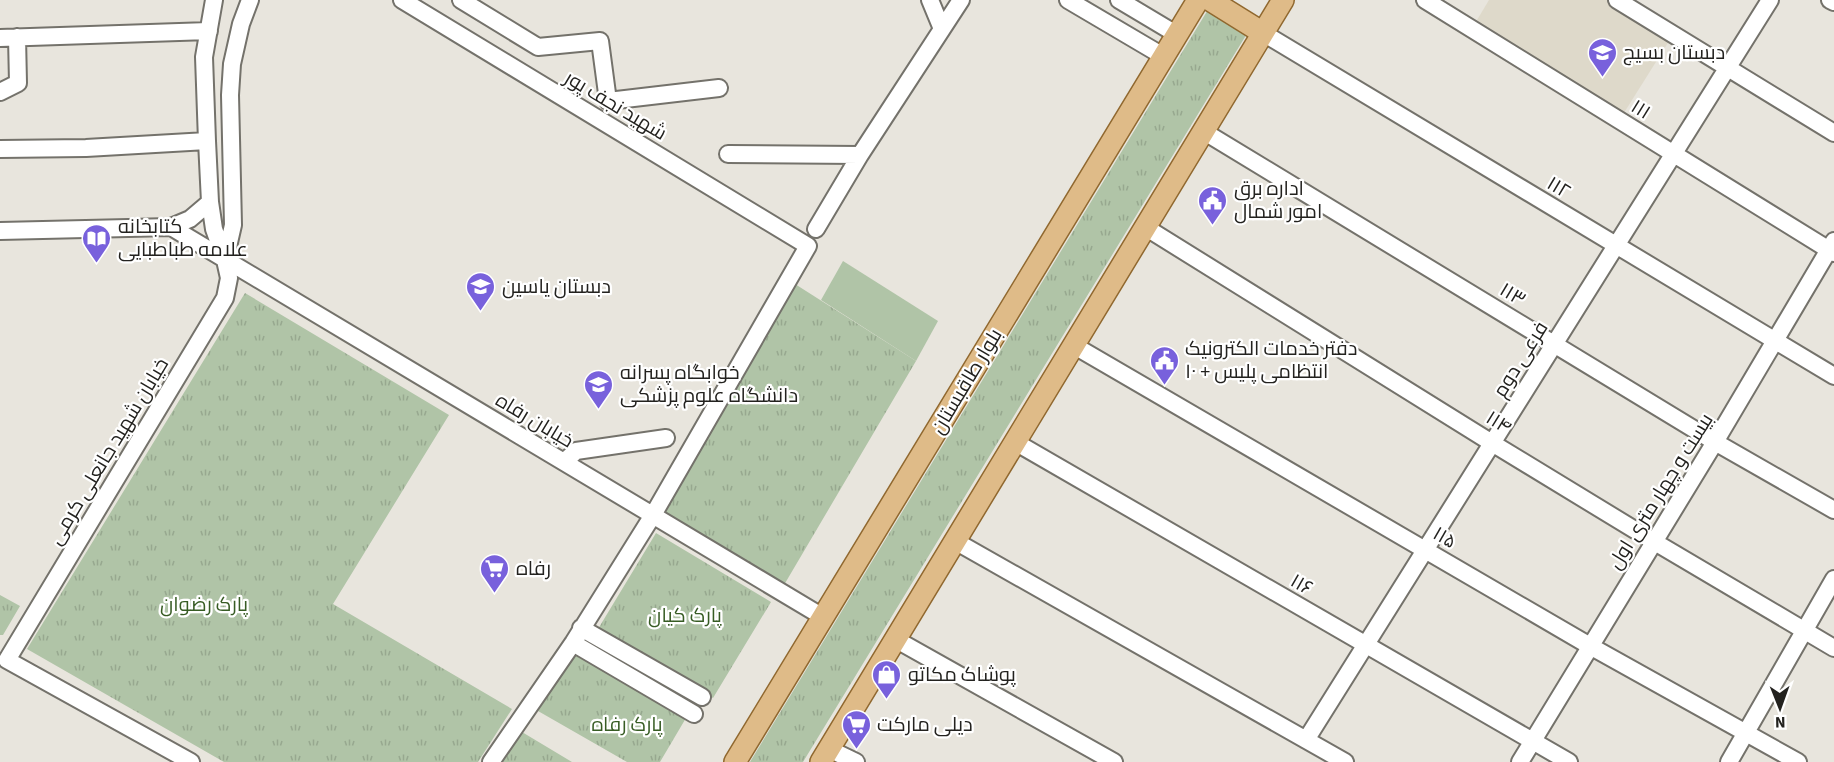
<svg xmlns="http://www.w3.org/2000/svg" width="1834" height="762" font-family="'Source Sans 3',Cairo,sans-serif">
  <style>
    .built { fill: #ded9ca }
    .grass { fill: url(#grass-tufts) }
    .pitch { fill: #b0c4a7 }
    .lines { fill: none; stroke-linecap: round; stroke-linejoin: round }
    .minor-casing { stroke: #74726b; stroke-width: 20 }
    .major-casing { stroke: #90682f; stroke-width: 24 }
    .minor { stroke: #fff; stroke-width: 16 }
    .major { stroke: #dfbb88; stroke-width: 21 }
    .labels { text-anchor: middle; stroke-width: 4.5; stroke-linejoin: round; paint-order: stroke }
    .poi-label { font-size: 20px; fill: #23221f; stroke: #fff; text-anchor: start }
    .street-label { font-size: 20px; fill: #23221f; stroke: #fff }
    .park-label { font-size: 20px; fill: #375c24; stroke: #fff }
  </style>
  <defs>
    <pattern id="grass-tufts" width="24" height="20" patternUnits="userSpaceOnUse" patternTransform="scale(1.5)"><rect width="24" height="20" fill="#b0c4a7"/><path d="M3 7l-1-3M5 7V3M7 7l1-3M15 17l-1-3M17 17v-4M19 17l1-3" fill="none" stroke="#97a88f"/></pattern>
  </defs>
  <rect width="100%" height="100%" fill="#e8e5dd"/>
  <path class="built" d="M1489,0h121l61,38 -49,78 -148,-91z"/>
  <path class="grass" d="M1209,8l39,24 -445,730h-53z
    M795,284l121,77 -132,224 -119,-72z
    M245,293l204,122 -116,189 179,105 -34,53h-254l-197,-113z
    M656,533l115,69 -58,96 -115,-69z
    M0,595l20,11 -17,29h-3z
    M573,654l113,64 -26,44h-33l-89,-51z
    M522,732l50,30h-71z"/>
  <path class="pitch" d="M843,261l95,60 -22,40 -95,-61z"/>
  <g class="lines">
    <defs>
      <path id="minor" d="M402,0l406,246 -155,269 -80,128 -82,119
        M461,0l77,47 62,-6 8,60 111,-13
        M930,0l12,29
        M1068,0l95,56
        M1119,0l57,34
        M1425,0l409,253
        M1617,0l217,133
        M1830,0l4,2
        M1263,33l571,343
        M0,38l209,-7
        M0,92l18,-9 -1,-46
        M1203,131l512,311 119,68
        M0,149l86,-1 121,-7
        M728,154l132,1 101,-155
        M171,227l19,-8 20,-17
        M1145,227l347,216 161,98 181,107
        M816,229l44,-74
        M0,231l171,-4 652,390
        M225,260l8,-35 -3,-130 2,-31 9,-40 9,-24
        M1073,345l517,301 208,116
        M1015,442l554,320
        M564,462l12,-11 90,-13
        M955,541l390,221
        M581,628l121,69
        M895,639l219,123
        M573,643l121,71
        M7,660l218,-362 4,-20 -4,-18 -11,-31 -4,-27 -3,-61 -3,-84 10,-57
        M7,660l184,102
        M1306,740l464,-740
        M829,749l27,13
        M1520,762l195,-320 119,-201
        M1729,762l105,-183"/>
      <path id="major" d="M1210,0l53,33
        M735,762l463,-762
        M821,762l462,-762"/>
    </defs>
    <use href="#minor" class="minor-casing"/>
    <use href="#major" class="major-casing"/>
    <use href="#minor" class="minor"/>
    <use href="#major" class="major"/>
  </g>
  <defs>
    <symbol id="school-pin" viewBox="-11 -11 22 30"><path d="M0 17L-7.5 6A9.5 9.5 0 1 1 7.5 6Z" fill="#7861dc" stroke="#fff"/><path d="M0-5L7-2L0 1L-7-2ZM-4 1L0 2.5L4 1V4Q0 6-4 4Z" fill="#fff"/></symbol>
    <symbol id="civic-pin" viewBox="-11 -11 22 30"><path d="M0 17L-7.5 6A9.5 9.5 0 1 1 7.5 6Z" fill="#7861dc" stroke="#fff"/><path d="M-.6-6.5H3V-4.5H.6V-3L4-1V1h2V6H-6V1h2V-1L-.6-3ZM-1.2 2.5V6h2.4V2.5Z" fill="#fff"/></symbol>
    <symbol id="library-pin" viewBox="-11 -11 22 30"><path d="M0 17L-7.5 6A9.5 9.5 0 1 1 7.5 6Z" fill="#7861dc" stroke="#fff"/><path d="M-6-4Q-3-5.5-.7-3.5V5Q-3 3-6 4ZM6-4Q3-5.5 .7-3.5V5Q3 3 6 4Z" fill="#fff"/></symbol>
    <symbol id="university-pin" viewBox="-11 -11 22 30"><path d="M0 17L-7.5 6A9.5 9.5 0 1 1 7.5 6Z" fill="#7861dc" stroke="#fff"/><path d="M0-5L7-2L0 1L-7-2ZM-4 1L0 2.5L4 1V4Q0 6-4 4Z" fill="#fff"/></symbol>
    <symbol id="supermarket-pin" viewBox="-11 -11 22 30"><path d="M0 17L-7.5 6A9.5 9.5 0 1 1 7.5 6Z" fill="#7861dc" stroke="#fff"/><path d="M-6-5.5h2.5l.6 2H6L4.5 2H-2.5L-4.4-4H-6ZM-1.5 3.2a1.3 1.3 0 1 0 .1 0ZM3 3.2a1.3 1.3 0 1 0 .1 0Z" fill="#fff"/></symbol>
    <symbol id="shop-pin" viewBox="-11 -11 22 30"><path d="M0 17L-7.5 6A9.5 9.5 0 1 1 7.5 6Z" fill="#7861dc" stroke="#fff"/><path d="M-5-2.5h2.3a2.7 3.5 0 0 1 5.4 0H5L5.5 6h-11ZM-1.5-2.5h3a1.5 2.3 0 0 0-3 0Z" fill="#fff"/></symbol>
  </defs>
  <g fill-rule="evenodd">
    <use href="#school-pin" x="1586" y="36" width="33" height="45"/>
    <use href="#civic-pin" x="1196" y="184" width="33" height="45"/>
    <use href="#library-pin" x="80" y="222" width="33" height="45"/>
    <use href="#school-pin" x="464" y="270" width="33" height="45"/>
    <use href="#civic-pin" x="1148" y="344" width="33" height="45"/>
    <use href="#university-pin" x="582" y="368" width="33" height="45"/>
    <use href="#supermarket-pin" x="478" y="552" width="33" height="45"/>
    <use href="#shop-pin" x="870" y="658" width="33" height="45"/>
    <use href="#supermarket-pin" x="840" y="708" width="33" height="45"/>
  </g>
  <g class="labels">
    <g class="poi-label">
      <text x="1623" y="59">دبستان بسیج</text>
      <text x="1234" y="195">اداره برق<tspan x="1234" dy="23">امور شمال</tspan></text>
      <text x="118" y="233">کتابخانه<tspan x="118" dy="23">علامه طباطبایی</tspan></text>
      <text x="502" y="293">دبستان یاسین</text>
      <text x="1185" y="355">دفتر خدمات الکترونیک<tspan x="1185" dy="23">انتظامی پلیس + ۱۰</tspan></text>
      <text x="620" y="379">خوابگاه پسرانه<tspan x="620" dy="23">دانشگاه علوم پزشکی</tspan></text>
      <text x="516" y="575">رفاه</text>
      <text x="908" y="681">پوشاک مکاتو</text>
      <text x="877" y="731">دیلی مارکت</text>
    </g>
    <g class="street-label">
      <text transform="translate(616 105) rotate(31)" y="7">شهید نجف پور</text>
      <text transform="translate(1641 109) rotate(32)" y="7">۱۱۱</text>
      <text transform="translate(1559 187) rotate(31)" y="7">۱۱۲</text>
      <text transform="translate(1513 294) rotate(31)" y="7">۱۱۳</text>
      <text transform="translate(1520 359) rotate(-58)" y="7">فرعی دوم</text>
      <text transform="translate(966 381) rotate(-59)" y="7">بلوار طاقبستان</text>
      <text transform="translate(535 420) rotate(31)" y="7">خیابان رفاه</text>
      <text transform="translate(1499 422) rotate(32)" y="7">۱۱۴</text>
      <text transform="translate(108 451) rotate(-59)" y="7">خیابان شهید جانعلی کرمی</text>
      <text transform="translate(1660 491) rotate(-58)" y="7">بیست و چهار متری اول</text>
      <text transform="translate(1445 537) rotate(30)" y="7">۱۱۵</text>
      <text transform="translate(1302 584) rotate(30)" y="7">۱۱۶</text>
    </g>
    <g class="park-label">
      <text x="204" y="611">پارک رضوان</text>
      <text x="685" y="622">پارک کیان</text>
      <text x="627" y="731">پارک رفاه</text>
    </g>
  </g>
  <g transform="translate(1780 708) rotate(179)" stroke="#ffffff" stroke-width="4.5" paint-order="stroke">
  <path d="M0-4.5L10 22L0 15L-10 22Z" fill="#23221f"/>
  <text y="-9" font-size="16" font-weight="bold" text-anchor="middle" fill="#23221f">N</text>
  </g>
</svg>
